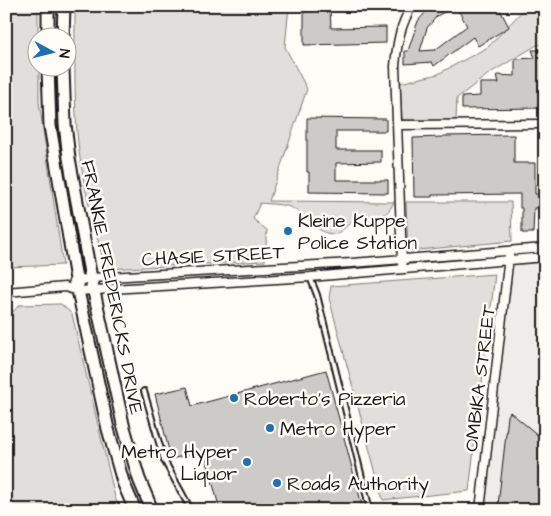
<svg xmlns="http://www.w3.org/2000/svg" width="551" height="516" font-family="'Architects Daughter',sans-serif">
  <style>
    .built { fill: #eeede9 }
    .green { fill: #e0dfdb; stroke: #7e7e7c }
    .building { fill: #cccbc8; stroke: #1c1c1c }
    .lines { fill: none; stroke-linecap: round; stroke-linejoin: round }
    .lane-casing { stroke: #1c1c1c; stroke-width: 8 }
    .street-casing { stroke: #1c1c1c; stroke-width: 11 }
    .secondary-casing { stroke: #1c1c1c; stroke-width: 15 }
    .lane { stroke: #fdfcf7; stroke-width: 4 }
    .street { stroke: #fdfcf7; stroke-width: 8 }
    .secondary { stroke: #fdfcf7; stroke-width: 11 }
    .poi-dot { fill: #1f6fb2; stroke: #fdfcf7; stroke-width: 2 }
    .labels { text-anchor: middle; stroke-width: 5; stroke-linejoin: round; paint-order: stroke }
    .poi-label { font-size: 19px; fill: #1c1c1c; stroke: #fdfcf7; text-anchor: start }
    .street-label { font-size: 19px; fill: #1c1c1c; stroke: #fdfcf7 }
  </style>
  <rect width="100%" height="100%" fill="#fdfcf7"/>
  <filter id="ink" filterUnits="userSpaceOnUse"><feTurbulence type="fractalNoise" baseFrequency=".02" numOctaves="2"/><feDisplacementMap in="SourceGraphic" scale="10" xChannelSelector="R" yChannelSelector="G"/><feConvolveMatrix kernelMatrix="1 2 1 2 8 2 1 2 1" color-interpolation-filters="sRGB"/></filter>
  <g filter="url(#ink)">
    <path class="built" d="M545,257v253h-65l29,-250z"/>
    <path class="green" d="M6,6h32v62h1v34l24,163 -57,2z
      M75,6h214l-4,41 22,42 -38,112 125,1c-10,21 -18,11 -35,16 -9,2 -17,16 -26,16 -18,0 -28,-23 -46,-28 -8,-2 -18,-2 -27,-3l-7,16 14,11 -2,31 -159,8c-13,-44 -25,-90 -29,-136 -3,-42 -2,-85 -2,-127z
      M527,6h18v39h-8l-47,28 -33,25 -1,23 -54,-1 -2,-37 38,-9 50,-27z
      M406,202h105l1,39 -104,10z
      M495,274l-26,217 -86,9 -54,-202 2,-12z
      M61,304l11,10 43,183 5,13h-114v-198h7l6,-7z"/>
    <path class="building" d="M431,6h24l-18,10 -10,12 -7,23 15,-1 32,-24 -11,-20h42l11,21 -31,19 -5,-9 -39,29 -2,-4 -27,2v-13h3l10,-30z
      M330,9l1,19 55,-1v16l-82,2v-35z
      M532,50h13v58l-83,1v-12l18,-1v-13h19l-2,-8 18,1v-17l20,-1z
      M307,118l79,1v12h-50v19h45v12l-45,1v17h52v13l-79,-1v-20h-2z
      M514,135v28h21v31l10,1v13h-11l-1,25h-11v-25h-2v-14l-88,1v2h-18l-1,-59 30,-1v-1z
      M326,370l37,139 -143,1 -16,-59 -33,8 -16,-65 32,-7 5,19z
      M510,412l35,29v69h-27l-20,-5 10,-89z"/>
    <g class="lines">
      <defs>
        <path id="lane" d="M310,277l7,18 53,215
          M144,391l20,69 27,50"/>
        <path id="street" d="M398,125l147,-1
          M402,263l-7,-197c2,-22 5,-41 17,-60
          M73,282l18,-4 261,-15 193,-15
          M6,292l59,-5 13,4 232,-14 235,-20
          M480,510l29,-254"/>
        <path id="secondary" d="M48,38v-32
          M63,38l1,-32
          M48,68l2,58 28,165 30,138 15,53 12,28
          M63,68l2,56 4,34 22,120 32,146 16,55 13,31"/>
      </defs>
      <use href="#lane" class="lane-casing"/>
      <use href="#street" class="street-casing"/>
      <use href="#secondary" class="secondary-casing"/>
      <use href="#lane" class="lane"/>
      <use href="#street" class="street"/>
      <use href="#secondary" class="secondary"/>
    </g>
  </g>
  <g class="poi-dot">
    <circle cx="288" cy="231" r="5"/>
    <circle cx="234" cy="398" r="5"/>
    <circle cx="270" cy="428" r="5"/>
    <circle cx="247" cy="462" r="5"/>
    <circle cx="277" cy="483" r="5"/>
  </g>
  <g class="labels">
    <g class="poi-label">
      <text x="298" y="227">Kleine Kuppe<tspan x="298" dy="22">Police Station</tspan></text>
      <text x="244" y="405">Roberto's Pizzeria</text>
      <text x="280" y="435">Metro Hyper</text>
      <text x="237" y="458" text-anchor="end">Metro Hyper<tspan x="237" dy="22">Liquor</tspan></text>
      <text x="287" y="490">Roads Authority</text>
    </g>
    <g class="street-label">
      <text transform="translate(213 255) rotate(-3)" y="7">CHASIE STREET</text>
      <text transform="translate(113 287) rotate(79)" y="7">FRANKIE FREDERICKS DRIVE</text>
      <text transform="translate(479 378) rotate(-83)" y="7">OMBIKA STREET</text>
    </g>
  </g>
  <rect width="551" height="516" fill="none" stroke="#fdfcf7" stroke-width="25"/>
  <rect x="12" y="12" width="526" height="491" fill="none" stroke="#1c1c1c" stroke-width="2" filter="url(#ink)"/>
  <g transform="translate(52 52) rotate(97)"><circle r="24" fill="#fdfcf7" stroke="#a3a29f"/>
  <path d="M0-4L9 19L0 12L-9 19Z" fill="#1f6fb2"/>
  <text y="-8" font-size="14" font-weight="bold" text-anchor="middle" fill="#1c1c1c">N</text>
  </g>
</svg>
